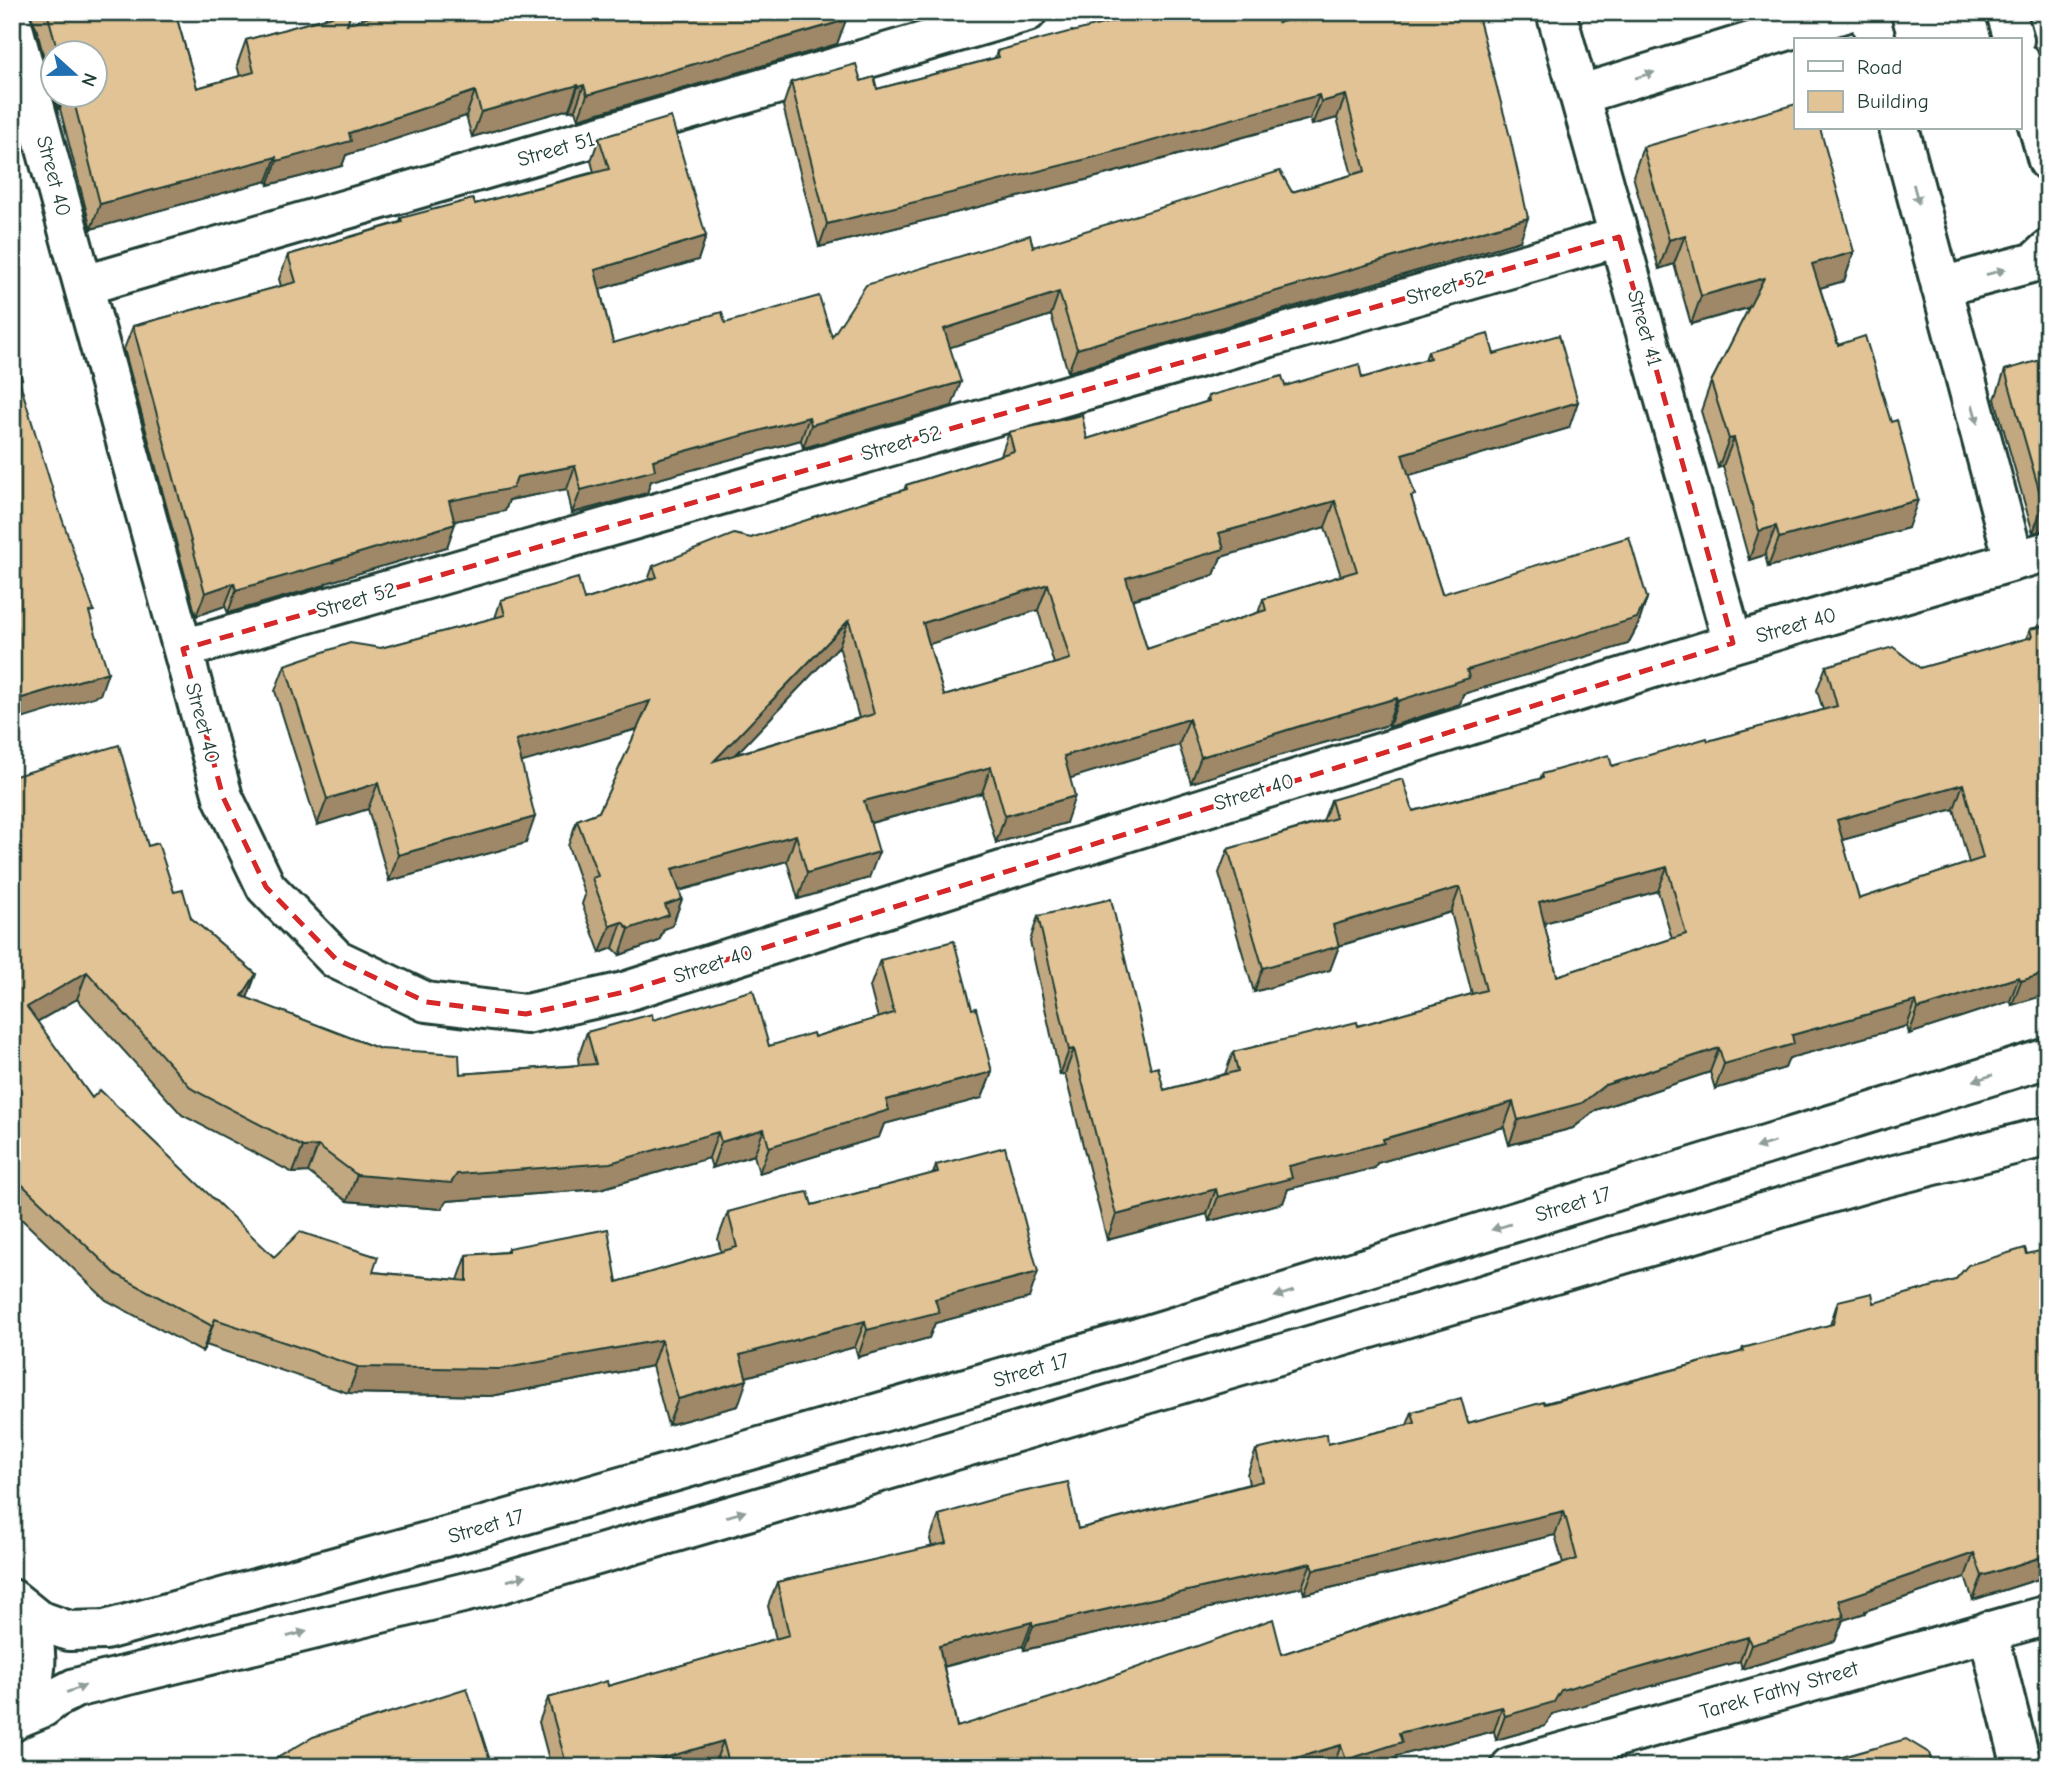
<svg xmlns="http://www.w3.org/2000/svg" width="2060" height="1779" font-family="'Comic Neue',sans-serif">
  <style>
    .lines { fill: none; stroke-linecap: round; stroke-linejoin: round }
    .minor-casing { stroke: #1f3d34; stroke-width: 44 }
    .minor { stroke: #fff; stroke-width: 38 }
    .wall { fill: #c2a880; stroke: #1f3d34; stroke-width: 2; fill-rule: evenodd }
    .shaded-wall { fill: #9e8868; stroke: #1f3d34; stroke-width: 2 }
    .building { fill: #e1c395; stroke: #1f3d34; stroke-width: 2; fill-rule: evenodd }
    .oneway { fill: #8f9e9a }
    .marked { fill: none; stroke: #d62828; stroke-width: 5; stroke-dasharray: 14 9; stroke-linejoin: round }
    .labels { text-anchor: middle; stroke-width: 5; stroke-linejoin: round; paint-order: stroke }
    .street-label { font-size: 21px; fill: #1f3d34; stroke: #fff }
  </style>
  <rect width="100%" height="100%" fill="#fff"/>
  <filter id="ink" filterUnits="userSpaceOnUse"><feTurbulence type="fractalNoise" baseFrequency=".0143" numOctaves="2"/><feDisplacementMap in="SourceGraphic" scale="14" xChannelSelector="R" yChannelSelector="G"/><feConvolveMatrix kernelMatrix="1 2 1 2 8 2 1 2 1" color-interpolation-filters="sRGB"/></filter>
  <g filter="url(#ink)">
    <g class="lines">
      <defs>
        <path id="minor" d="M1556,12l177,631
          M1868,12l8,28
          M2006,12l8,28
          M12,24l211,773 43,90 70,72 90,43 100,12 98,-22 368,-118 741,-231 315,-92
          M2020,61l28,100
          M1579,95l268,-83
          M1899,128l115,432
          M85,285l942,-273
          M1941,287l94,-25 13,-12
          M183,649l1436,-412
          M12,1599l26,21 31,11 36,-1 369,-101 638,-183 936,-288
          M1988,1631l34,136
          M15,1719l27,-11 12,-9 21,-11 420,-103 1380,-405 173,-44
          M12,1722c24,-28 31,-68 14,-101 -3,-7 -8,-13 -13,-19
          M1511,1767l537,-152"/>
      </defs>
      <use href="#minor" class="minor-casing"/>
      <use href="#minor" class="minor"/>
    </g>
    <path class="wall" d="M29,12h146l22,76 43,-12 -3,-11 9,-25 80,-22 -1,-6h26l-4,12 38,-12h490l-29,7 -9,25 -259,75 -3,-9 -6,1v-2l-97,28 -6,-21 -120,39 -4,11 -74,19 -1,-4 -176,48 -31,-120h-2l-4,-15h40v-42h-42v37l-16,-62z
      M1167,14l111,9 242,218 -452,131 -17,-57 -101,32 2,59 -149,42 -2,-8 -150,41 -4,12 -75,20 -5,-24 -58,11 -4,11 -50,10 -8,26 -121,36 -1,2 -97,28 -3,-7 -29,10 -72,-267 9,-23 148,-40 -2,-7 9,-24 112,-33 1,-4 74,-14 119,-32 -3,-11 8,-23 107,98 -8,24 -98,29 13,54 112,-20 107,14 201,-90 259,-55 60,-17 -15,-57 -25,7 -2,-6 -232,63 -259,65 -36,-141 8,-24 70,-1 16,8 118,-31 2,-7 75,-19z
      M1643,147l211,105 -10,29 -24,7 18,57 70,183 -140,39 -3,-12 -16,5 -26,-94 -5,2 -17,-57 10,-29 38,-74 -58,16 -17,-60 -15,5 -26,-93z
      M1428,351l66,3 75,74 -160,47 3,26 30,93 205,4 -9,27 -10,19 -165,50 -3,10 -71,23 -1,-2 -97,27 -100,31 -12,-38 -109,33 -4,45 -70,20 -14,-50 -111,30 -2,55 -71,21 -11,-38 -108,30 3,8 -10,27 -8,3 -5,12 -39,14 -7,-7 -13,5 -18,-49 3,-9 -17,-49 9,-26 22,-8 39,-83 -117,33 5,81 -137,38 -21,-72 -51,16 -42,-134 10,-26 96,-17 114,-30 6,-18h83l64,-20 5,-14 98,-28 61,-19 1,-2 91,-27 2,-5 95,-30 8,-23 78,7 119,-37 2,-6 154,-18 63,-18zM1325,527l16,49 -78,23 -5,14 -111,36 -15,-49 82,-25 7,-18zM1038,610l16,54 -110,32 -15,-52zM839,646l20,72 -123,36z
      M2048,358v172h-5l-10,3 -38,-134 10,-29z
      M2048,625v369l-36,11 -2,-4 -101,33 -2,-8 -118,32 -4,10 -70,21 -5,-17 -114,38 -23,18 -64,17 -5,-18 -127,36 -2,5 -87,21 -5,14 -74,18 -2,-7 -100,26 -42,-166 -5,1 -30,-134 8,-25 113,153 13,21 61,-16 8,-22 125,-26 114,-32 -21,-82 -112,34 -9,24 -76,22 -35,-119 9,-24 95,-28 8,-21 82,11 127,-32 2,-5 70,-8 96,-25 115,-31 -6,-20 9,-24 94,2 106,-29 4,-10zM1954,809l15,54 -110,36 -17,-59zM1658,891l14,48 -115,37 -13,-53z
      M12,777l136,69 26,46 17,26 65,56 -9,24 133,51 80,25 119,-9 -1,-7 9,-26 66,-12 116,26 45,-9 64,-19 -8,-31 10,-27 92,49 20,63 -10,26 -98,26 -5,13 -120,36 -5,-18 -42,13 -3,-10 -109,31 -153,12 -6,8 -94,-8 -39,-29 -15,1 -111,-58 -105,-116 -40,23 55,76 182,159 99,15 85,8 9,-25 39,-3 2,-4 109,34 104,-30 -3,-13 10,-27 84,-7 121,-31 3,-9 93,133 -94,25 -6,15 -71,19 -3,-10 -109,30 -8,29 -70,19 -16,-59 -161,30 -143,-3 -142,-48 -4,7 -96,-52 -94,-90z
      M1838,1301l36,2 174,273 -75,24 -8,-23 -100,34v2l-22,7 -8,21 -93,28 -2,-8 -188,53 -7,12 -49,14 -2,-9 -97,25 -4,10 -1,1h-678v-2l-5,2h-158l-12,-45 9,-24 60,-12 168,-47 -8,-33 9,-24 155,-35 -2,-8 9,-24 139,14 171,-45 -2,-10 9,-24 72,-6 79,-19 5,-13 56,11 273,-71 2,-4 87,-23zM1555,1535l8,28 -281,91 -325,73 -13,-60 79,-21 1,4 278,-63 2,7z"/>
    <path class="shaded-wall" d="M835,12h40l-43,10z
      M846,20l-9,24 -259,75 9,-24z
      M578,85l-9,24 -97,28 9,-25z
      M584,85l-9,25 -6,1 9,-24z
      M475,91l-9,25 -120,39 -4,11 -74,19 9,-24 72,-28z
      M63,94h2l-5,15h-2z
      M1319,95l-9,24 -232,63 -259,65 8,-23z
      M1346,95l-9,23 -25,7 9,-23z
      M276,157l-9,24 -176,48 9,-25z
      M1528,218l-8,23 -452,131 9,-23z
      M1685,235l-11,29 -15,5 10,-29z
      M706,236l-8,24 -112,33 9,-23z
      M1854,252l-10,29 -42,12 10,-29z
      M1764,278l-10,28 -63,18 10,-28z
      M1059,292l-8,23 -115,37 8,-23z
      M961,382l-9,24 -149,42 8,-23z
      M1578,402l-9,26 -176,52 9,-26z
      M809,417l-8,23 -150,41 -4,12 -75,20 9,-23 72,-30z
      M1734,438l-11,28 -5,2 11,-29z
      M575,466l-8,23 -58,11 -4,11 -65,13 9,-23 68,-24z
      M1918,500l-10,28 -140,39 11,-29z
      M1335,501l-10,26 -104,30 -7,18 -98,29 10,-26 93,-45z
      M2048,503v27h-5l-10,3 10,-29z
      M455,524l-8,23 -121,36 -1,2 -97,28 8,-23z
      M1776,526l-11,29 -16,5 10,-29z
      M234,583l-9,23 -29,10 9,-23z
      M1048,584l-10,26 -124,39 9,-26z
      M1647,598l-9,27 -10,19 -165,50 -3,10 -71,23 9,-26 69,-31z
      M849,620l-10,26 -134,141 9,-26z
      M108,672l-8,23 -88,27v-21z
      M1397,698l-9,27 -97,27 -100,31 10,-26 99,-31z
      M650,701l-10,27 -134,39 10,-27z
      M1189,719l-10,26 -124,38 9,-27z
      M991,767l-9,26 -127,34 9,-26z
      M378,783l-10,26 -51,16 10,-26z
      M1963,784l-9,25 -126,35 9,-24z
      M1075,796l-9,27 -70,20 9,-27z
      M535,817l-9,26 -137,38 9,-26z
      M796,835l-9,26 -125,34 10,-26z
      M879,852l-10,26 -71,21 9,-26z
      M1667,867l-9,24 -128,36 9,-25z
      M1460,887l-9,25 -120,36 8,-2 -9,24 -76,22 9,-24 70,-43z
      M682,899l-10,27 -8,3 -5,12 -39,14 9,-26 36,-24z
      M622,922l-9,26 -13,5 10,-27z
      M87,972l-10,27 -60,34 10,-26z
      M2048,972v22l-36,11 9,-24z
      M256,974l-10,27 -4,-5z
      M2019,977l-9,24 -101,33 9,-25z
      M1916,1001l-9,25 -118,32 -4,10 -70,21 9,-25 68,-29z
      M1719,1048l-9,24 -114,38 -23,18 -64,17 9,-25 87,-35z
      M1074,1049l-9,25 -5,1 9,-25z
      M992,1072l-10,26 -98,26 -5,13 -120,36 10,-26 117,-47z
      M1513,1102l-9,25 -127,36 -2,5 -87,21 -5,14 -74,18 9,-24 71,-31z
      M764,1129l-10,26 -42,13 9,-26z
      M718,1132l-9,26 -109,31 -153,12 -6,8 -94,-8 10,-26 100,-1z
      M318,1146l-10,26 -15,1 10,-26z
      M1216,1189l-9,25 -100,26 9,-25z
      M1038,1272l-9,26 -94,25 -6,15 -71,19 9,-27 68,-31z
      M215,1319l-9,26 -4,7 10,-26z
      M865,1321l-10,26 -124,34 9,-26z
      M661,1340l-9,26 -161,30 -143,-3 10,-26z
      M747,1380l-9,26 -70,19 10,-26z
      M1564,1511l-9,24 -251,59 9,-24z
      M1974,1553l-9,24 -100,34v2l-22,7 -8,21 -93,28 9,-24 88,-45z
      M2048,1555v21l-75,24 9,-24z
      M1311,1563l-9,24 -278,63 9,-24z
      M1032,1622l-9,24 -93,24 9,-24z
      M1748,1637l-8,24 -188,53 -7,12 -49,14 9,-24 56,-26z
      M1502,1707l-8,24 -97,25 -4,10 -1,1h-49l3,-7 53,-27z
      M723,1741l-9,24 -5,2h-76z
      M1341,1745l-8,22h-69z"/>
    <path class="building" d="M47,12h128l22,76 57,-16 -8,-32 94,-26v-2h11l-4,12 38,-12h459l2,8 -259,75 -3,-10 -6,2v-2l-97,27 -6,-21 -126,42 2,8 -74,20 -1,-4 -176,47 -28,-110h22v-42h-36z
      M1149,12h15l3,2 6,-2h102l3,11 37,-11h162l33,125 18,81 -451,131 -18,-57 -115,37 17,53 -150,43 -2,-8 -156,43 2,10 -74,20 -6,-24 -58,11 -4,11 -64,13 6,23 -122,37 1,1 -98,28 -2,-7 -29,10 -72,-267 163,-44 -8,-27 114,-33 -1,-4 72,-19 2,5 134,-35 -10,-31 72,-21 35,119 -111,34 18,73 109,-31 3,11 94,-27 13,41 34,-52 164,-50 3,12 247,-76 12,21 73,-21 -19,-76 -25,7 -2,-7 -232,64 -260,65 -36,-142 65,-18 5,17 13,-4 3,12 122,-32 -2,-6 75,-20v1z
      M1796,104v24h24l34,124 -42,12 26,81 27,-9 26,86 6,-2 21,80 -139,38 -3,-12 -17,5 -25,-93 -5,1 -18,-57 53,-104 -63,18 -16,-61 -16,5 -26,-93z
      M1488,334l6,20 65,-19 19,67 -176,52 13,41 -4,1 31,98 187,-57 18,61 -10,20 -170,52 2,8 -71,23 -1,-3 -97,28 -99,31 -12,-38 -125,37 11,40 -70,20 -14,-49 -127,34 15,51 -72,21 -11,-38 -124,34 10,30 -17,6 4,10 -40,14 -7,-7 -12,4 -18,-48 6,-2 -21,-56 22,-8 51,-111 -134,39 19,77 -137,38 -20,-72 -51,16 -42,-134 65,-22 31,5 124,-33 -4,-15 77,-22 6,22 73,-23 -4,-11 81,-32 17,4 62,-20v-1l94,-28 -1,-4 108,-34 -5,-19 73,-17 5,24 122,-38 -1,-5 74,-20 3,10 74,-22 3,14 68,-20 -2,-7zM1335,501l22,70 -94,28 3,11 -119,39 -21,-71 98,-29 -5,-16zM1048,584l22,75 -126,37 -21,-73zM849,620l25,94 -160,47z
      M12,349l10,30 -3,1 38,124 37,107 -5,1 19,60 -96,29z
      M2048,358v145l-5,1 -38,-134z
      M2048,625v347l-27,9 -2,-4 -101,32 -2,-8 -124,34 2,9 -70,20 -5,-16 -114,37 -23,18 -64,17 -5,-18 -130,37 1,4 -95,23 3,12 -74,19 -2,-8 -100,26 -42,-166 -5,1 -31,-134 73,-17 40,170 7,-2 6,23 74,-19 -5,-19 124,-30 1,4 128,-36 -26,-103 -127,38 6,21 -76,22 -35,-119 108,-31 -5,-18 72,-21 10,32 130,-33 -1,-4 67,-19 3,11 95,-28 1,3 129,-35 -11,-40 67,-19 27,21 112,-31 -2,-8zM1963,784l20,74 -124,41 -22,-79zM1667,867l19,67 -129,42 -18,-74z
      M119,745l29,101 10,-3 16,49 9,-2 8,28 65,56 -14,22 138,53 79,5 1,20 136,-10 -9,-32 65,-18 1,6 100,-30 16,56 44,-13 1,4 80,-24 -14,-53 74,-19 18,68 4,-1 16,64 -106,28 3,10 -120,37 -5,-18 -43,13 -3,-10 -108,31 -153,11 -6,9 -94,-8 -39,-29 -15,1 -111,-58 -105,-117 -60,35 65,91 8,-8 174,167 26,-25 78,25 -5,15 94,9v-26l41,-3v-4l100,-19 9,53 120,-35 -9,-35 55,-15 25,-5 4,13 126,-33 -2,-7 69,-18 33,125 -103,27 4,13 -72,18 -2,-9 -125,34 7,25 -69,19 -17,-59 -160,29 -143,-2 -143,-48 -3,7 -96,-52 -104,-99v-389h1l-1,-9z
      M2025,1248l2,6 21,-5v306l-66,21 -8,-23 -101,35v1l-34,11 5,17 -93,28 -3,-8 -187,53 -7,12 -49,14 -3,-9 -103,26 3,9 -56,18 -5,-15 -77,22h-22l-1,-4 -10,4h-501l-7,-26 -90,26h-66l-19,-69 59,-17 1,5 181,-51 -12,-53 170,-39 -8,-28 65,-19 64,-14 10,47 185,-48 -7,-31 71,-16 1,10 87,-21 -3,-11 49,-14 7,25 76,-21 1,2 199,-53 -1,-3 90,-24 5,-23 34,-8 2,10 81,-23 13,-15zM1564,1511l13,48 -295,95 -9,-35 -210,75 -106,33 -18,-81 93,-24 1,4 278,-63 2,7z
      M467,1688l25,79h-230l51,-30z
      M1906,1739l23,14 4,14h-126z"/>
    <defs><path id="oneway-solid" d="M-6-.8H1V-3.2L6.5 0L1 3.2V.8H-6Z" transform="scale(1.75)"/></defs>
    <g class="oneway">
      <use href="#oneway-solid" transform="translate(1645 75) rotate(-17)"/>
      <use href="#oneway-solid" transform="translate(1916 194) rotate(75)"/>
      <use href="#oneway-solid" transform="translate(1996 272) rotate(-15)"/>
      <use href="#oneway-solid" transform="translate(1975 414) rotate(75)"/>
      <use href="#oneway-solid" transform="translate(1983 1078) rotate(163)"/>
      <use href="#oneway-solid" transform="translate(1765 1145) rotate(163)"/>
      <use href="#oneway-solid" transform="translate(1501 1227) rotate(163)"/>
      <use href="#oneway-solid" transform="translate(1284 1294) rotate(163)"/>
      <use href="#oneway-solid" transform="translate(736 1514) rotate(-16)"/>
      <use href="#oneway-solid" transform="translate(517 1578) rotate(-16)"/>
      <use href="#oneway-solid" transform="translate(297 1634) rotate(-14)"/>
      <use href="#oneway-solid" transform="translate(76 1689) rotate(-20)"/>
    </g>
  </g>
  <path class="marked" d="M1619,237l114,406 -1109,349 -98,22 -100,-12 -90,-43 -70,-72 -43,-90 -40,-148z"/>
  <g class="labels">
    <g class="street-label">
      <text transform="translate(556 149) rotate(-16)" y="7">Street 51</text>
      <text transform="translate(54 176) rotate(75)" y="7">Street 40</text>
      <text transform="translate(1446 287) rotate(-16)" y="7">Street 52</text>
      <text transform="translate(1645 328) rotate(74)" y="7">Street 41</text>
      <text transform="translate(901 443) rotate(-16)" y="7">Street 52</text>
      <text transform="translate(356 600) rotate(-16)" y="7">Street 52</text>
      <text transform="translate(1796 625) rotate(-16)" y="7">Street 40</text>
      <text transform="translate(203 723) rotate(75)" y="7">Street 40</text>
      <text transform="translate(1254 792) rotate(-17)" y="7">Street 40</text>
      <text transform="translate(713 964) rotate(-18)" y="7">Street 40</text>
      <text transform="translate(1573 1204) rotate(-17)" y="7">Street 17</text>
      <text transform="translate(1031 1370) rotate(-16)" y="7">Street 17</text>
      <text transform="translate(486 1526) rotate(-16)" y="7">Street 17</text>
      <text transform="translate(1779 1690) rotate(-16)" y="7">Tarek Fathy Street</text>
    </g>
  </g>
  <rect width="2060" height="1779" fill="none" stroke="#fff" stroke-width="42"/>
  <rect x="21" y="21" width="2018" height="1737" fill="none" stroke="#1f3d34" stroke-width="2.5" filter="url(#ink)"/>
  <rect x="1794" y="38" width="228" height="91" fill="#ffffff" stroke="#a5b1ae" stroke-width="2"/>
  <rect x="1808" y="61" width="35" height="10" fill="#ffffff" stroke="#a5b1ae" stroke-width="2"/>
  <text x="1857" y="74" font-size="21" fill="#1f3d34">Road</text>
  <rect x="1808" y="91" width="35" height="21" fill="#e1c395" stroke="#a5b1ae" stroke-width="2"/>
  <text x="1857" y="108" font-size="21" fill="#1f3d34">Building</text>
  <g transform="translate(74 74) rotate(111)"><circle r="33" fill="#ffffff" stroke="#a5b1ae" stroke-width="2"/>
  <path d="M0-5L12 26L0 18L-12 26Z" fill="#1f6fb2"/>
  <text y="-10" font-size="19" font-weight="bold" text-anchor="middle" fill="#1f3d34">N</text>
  </g>
</svg>
